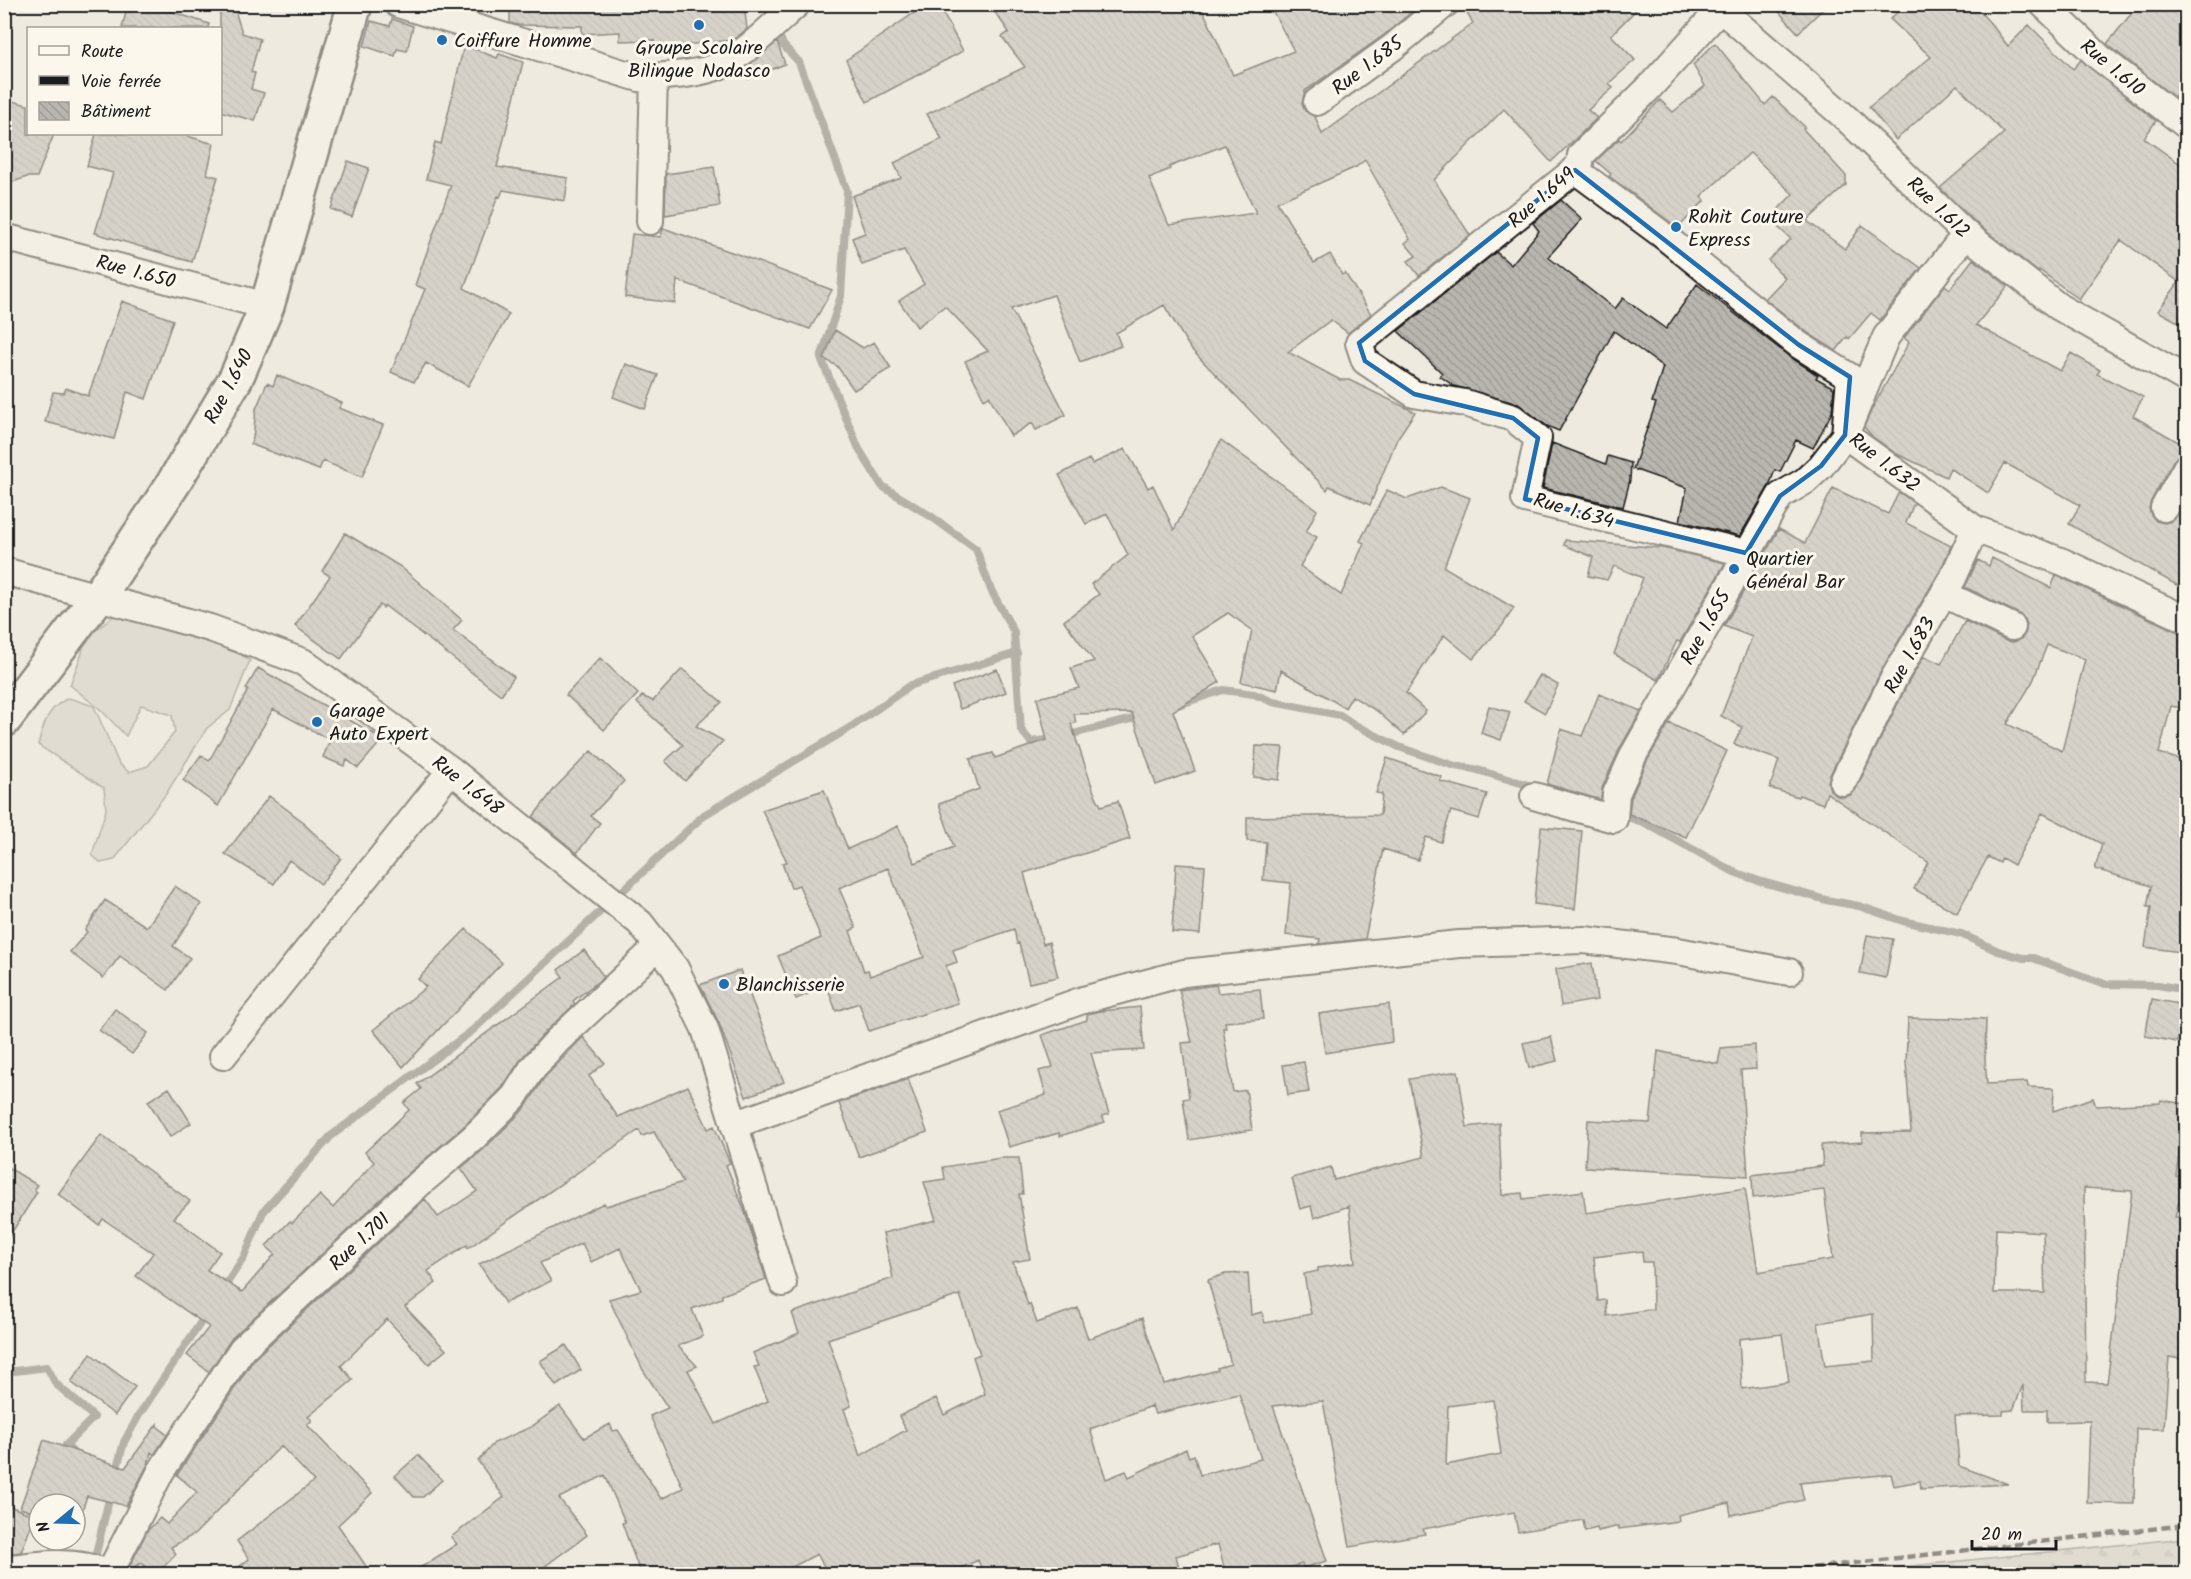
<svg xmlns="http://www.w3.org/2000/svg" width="2191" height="1579" font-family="Kalam,sans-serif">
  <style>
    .grass { fill: #ceccc2; stroke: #75746f; stroke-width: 1.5 }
    .forest { fill: url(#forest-firs); stroke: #75746f; stroke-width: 1.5 }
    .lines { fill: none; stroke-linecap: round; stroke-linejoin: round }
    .stream { stroke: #6f6d69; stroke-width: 8 }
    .building { fill: url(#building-back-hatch); stroke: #1c1c1c; stroke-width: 1.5; fill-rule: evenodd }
    .street-casing { stroke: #1c1c1c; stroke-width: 30 }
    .secondary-casing { stroke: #1c1c1c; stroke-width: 38 }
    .street { stroke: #fbf7ec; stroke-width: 26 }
    .secondary { stroke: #fbf7ec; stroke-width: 33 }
    .rail { stroke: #1c1c1c; stroke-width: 4.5; stroke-dasharray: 9 4.5; stroke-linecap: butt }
    .marked { fill: none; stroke: #1f6fb2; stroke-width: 4.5; stroke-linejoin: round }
    .poi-dot { fill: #1f6fb2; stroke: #fbf7ec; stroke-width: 2 }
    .labels { text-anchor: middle; stroke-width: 6; stroke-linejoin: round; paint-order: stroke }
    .poi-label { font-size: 20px; fill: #1c1c1c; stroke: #fbf7ec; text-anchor: start }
    .street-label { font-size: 20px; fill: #1c1c1c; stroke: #fbf7ec }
  </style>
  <defs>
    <pattern id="forest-firs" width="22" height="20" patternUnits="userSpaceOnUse" patternTransform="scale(1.5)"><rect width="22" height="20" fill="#ceccc2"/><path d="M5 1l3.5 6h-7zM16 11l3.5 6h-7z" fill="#b0afa6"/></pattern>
    <pattern id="building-back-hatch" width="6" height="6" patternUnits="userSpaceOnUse" patternTransform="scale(1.5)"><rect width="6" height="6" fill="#b9b6af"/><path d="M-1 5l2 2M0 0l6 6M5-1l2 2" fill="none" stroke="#9e9c96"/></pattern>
  </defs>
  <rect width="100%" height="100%" fill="#eeeadf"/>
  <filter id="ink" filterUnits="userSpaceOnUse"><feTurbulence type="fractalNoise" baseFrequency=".0167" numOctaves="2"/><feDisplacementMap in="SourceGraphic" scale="12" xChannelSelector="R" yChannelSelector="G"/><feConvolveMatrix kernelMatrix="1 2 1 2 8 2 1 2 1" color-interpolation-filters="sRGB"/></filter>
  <g filter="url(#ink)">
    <path class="grass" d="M117,614l84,18 49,28 -20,50 -23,18 -41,66 -52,66 -13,3 -9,-8 14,-45 -2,-22 -66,-43c6,-21 9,-38 31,-47l25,8 25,58 10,8 19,-6 27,-34 -3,-17 -31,-10 -15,31 -25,-26 -31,-25 12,-32 2,-14z"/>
    <path class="forest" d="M2186,1538v36h-354z"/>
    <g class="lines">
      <path class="stream" d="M776,27l7,18 16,17 48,129 -6,105 -20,62 38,91 23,37 50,31 44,32 15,41 23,42 7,98 10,12 22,-3
        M1178,705l45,-15 31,4 19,8 67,13 15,10 44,22 56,19 19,3 64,19
        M1065,736l78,-20
        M1619,814l26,9 89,49 25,9 67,19 33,6 44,15 58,13 37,17 25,7h10l72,26 53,1 28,5
        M221,1292l23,-35 19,-45 68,-76 142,-106 231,-215 147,-88 60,-42 106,-32
        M4,1369l11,2 32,-4 9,17 38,33 -28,28 10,11
        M115,1475l9,-33 15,-27 68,-102
        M93,1566l18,-75"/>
    </g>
    <path class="building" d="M128,4h21l60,20 -1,4h-86z
      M220,4h13l9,29 18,6 -9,33 4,1 -4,16 13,4 -9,28 -35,-10z
      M510,4h234l3,25 -14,11 -78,8 -1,-8 -34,1v-9l-38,2v-8l-64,-1 -8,-2z
      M927,4h11l25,47 -96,51 -21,-42z
      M989,4h211l33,71 61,-24 -25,-47h152l-37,31 -79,56 -3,13 3,7 10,5 7,18 151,-111 -12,-19h181l-31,31 24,25 -26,23 4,5 -25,22 9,8 -46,44 -47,-53 -70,71 36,55 -51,41 -11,-15 8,-5 -11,-13 5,-4 -45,-79 -9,7 -79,35 37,61 16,-9 12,21 3,-2 26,41 -23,19 -17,-13 -43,32 52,28h9l66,32 -18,27 -27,66 -41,-19 -2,4 -137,-142 -26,-43 -48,28 5,13 -41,16 -26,-67 -43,14 55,106 -30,15 -4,-7 -21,13 -22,-40 -5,3 -19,-38 23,-10 -43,-45 -28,21 -18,-26 25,-17 -20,-34 -42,15 -10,-27 13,-5 -13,-37 49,-18 -7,-15 48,-24 -15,-25 98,-47 -23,-30 7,-5zM1225,145l31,68 -87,12 -20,-47 21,-9 -1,-2z
      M1772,4h56l-30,29z
      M1906,4h67l18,20 17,22 21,-21 44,44 8,-9 75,61 -12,17 43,31v158l-29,-16 21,-29 -58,-42 -42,59 -40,-29 -1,2 -62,-49 -36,-35 64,-55 -47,-48 -61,55 -27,-33 62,-50 -41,-38z
      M2139,4h48v76l-13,17 -67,-53z
      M392,19l21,7 -6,25 -10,-2 -2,7 -31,-10 7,-25 19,5z
      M777,42l8,22 -37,15 -4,-10z
      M1715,43l50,62 8,-8 32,30 -2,2 43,47v9l-39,36 38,28 17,-24 59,43 -41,52 -9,-7 -22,26 -2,-2 -11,14 -28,-18 -43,-34 20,-21 -17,-18 23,-21 -22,-20 24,-25 -43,-41 -49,43 4,4 -27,28 -69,-52 2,-2 -15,-13 23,-22 2,2 39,-41 13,12 32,-26 -12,-21z
      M464,45l33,13 2,-4 24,8 -26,105 71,11 -3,23 -62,-11 -3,7 -2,-1 -34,92 45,26 -41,72 -42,-23 -12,19 -23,-10 34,-83 -10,-4 36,-100 -25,-6 9,-37 6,2z
      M4,99l24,6v29h26l-17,43h-10l-23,8z
      M96,134h85l33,10 -7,30 11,3 -26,85 -97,-29 18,-60 -26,-7z
      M348,161l21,7 -17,49 -21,-8z
      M714,167l6,39 -55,9 1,-41z
      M1561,200l21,19 -34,38 67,52 8,-11 43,31 31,-45 93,73 28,18 -2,3 18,10 -2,24 -19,36 -17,-8 -16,32 -5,-2 -6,16 -29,50 -60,-15 7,-33 -54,-19 23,-66 -4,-1 11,-35 -49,-36 -55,100 -12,-5 -29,-22 -64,-18 -14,-10 2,-3 -44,-42 98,-79 15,13 28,-34 -6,-8z
      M663,228l77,27 92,35 -22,39 -133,-49 -2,23 -50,-6 7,-63 29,3z
      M1973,259l35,27 -32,39 84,46 11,-18 29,17 -3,4 46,23 -10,19 54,31v6l-8,2 -6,6 -22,40 -2,7 2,7 5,6 9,2 6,-2 6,-5 10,-18v93l-118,-67 11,-19 -75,-42 -17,30 -38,-25 -4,9 -51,-24 -22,-16 -9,-10 8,-18 37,-67 -5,-4 41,-53 5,4z
      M122,301l51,19 -27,79 -19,-7 -13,47 -69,-17 8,-30 11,1 2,-5 22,8z
      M835,330l28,18 11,-6 17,26 -37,22 -17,-24 -13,-7z
      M626,364l32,11 -13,34 -32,-12z
      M277,375l65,28 -3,5 44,17 -21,52 -39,-16 -4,9 -69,-26 3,-6 3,-29 11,-26 6,3z
      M1221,440l96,70 -11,22 11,5 -17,29 41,29 23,-52 -4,-2 27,-51 20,9 34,-12 29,11 -26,69 70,41 -12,18 -29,33 -29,-24 -38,58 20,18 -22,24 -27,-24 -25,-15 -7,12 -64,-38 -4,20 -36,-8 11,-52 -24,-17 -36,23 28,46 -47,29 22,60 -39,14 -24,-72 -58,1 2,9 -5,1 23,68 7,14 17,-5 12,38 -106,34 19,71 6,-2 9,35 -29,6 -10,-40 -2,1 -3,-15 -61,21 4,12 -11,4 12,37 -89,28 -10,-28 -23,8 -9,-25 -31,13 -18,-43 43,-18 -22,-53 -8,3 -9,-25 5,-1 -25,-52 62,-20 24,59 50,-23 17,37 39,-16 -15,-43 40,-15 -9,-30 23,-6 2,5 52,-18 -10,-42 42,-10 -8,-20 23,-7 -30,-40 35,-27 -8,-10 37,-29 -21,-41 -21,10 -27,-49 30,-16 3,5 33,-15 23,39 5,-3 21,45zM888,868l36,89 -54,19 -2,-6 -4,1 -14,-40 6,-3 -17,-40z
      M1552,443l54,21 2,-8 23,7 -1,17 -7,27 -80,-19z
      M1833,488l55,26 11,-22 15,11 -8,20 45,23 -11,25 -58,98 -52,106 -2,7 2,8 7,6 6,1 8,-2 5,-6 52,-106 16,-27 17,8 24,-43 41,20 8,1 7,-3 4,-5 2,-9 -2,-6 -6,-5 -54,-27 13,-27 11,6 3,-8 59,30 5,-13 124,58 7,1v75l-16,-3 -12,47 28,9v191l-42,-6 6,-40h-4l4,-21 -56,-17 7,-25 -60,-31 -28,52 -12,-7 -2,5 -12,-6 -31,56 -43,-24 14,-27 -101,-69 -4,11 -24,-9 -1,2 -28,-9 9,-28 -45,-16 8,-17 -21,-11 31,-79 -28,-11 55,-97 26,14zM2047,645l38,14 -23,92 -55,-27 26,-43z
      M345,533l56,34 61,53 -9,10 61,47 -13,18 -116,-89 -2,2 -3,-3 -39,54 -46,-33 35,-50 -8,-5z
      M1565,540l98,8 62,15 -45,79 -3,-1 -19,39 -44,-26 29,-76 -29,-12 -7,14 -19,-4 5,-19 -29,-12z
      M600,658l38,36 -34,36 -38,-35z
      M258,668l125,71 -25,29 -11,-8 -3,6 -21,-9 7,-17 -57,-31 -55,97 -35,-26 18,-25 8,6 39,-71 -2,-1z
      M682,669l40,33 -26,24 27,15 -38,40 -20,-20 18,-16 -46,-42 5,-7 11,5z
      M997,669l9,23 -46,17 -8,-23z
      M1540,675l18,10 -13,28 -21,-12z
      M1599,694l42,17 -21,37 -18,40 -1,12 -54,-16 14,-55 21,7z
      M1489,706l21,6 -9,28 -20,-7z
      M1669,723l58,28 -41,86 -57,-23 2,-16 16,-37z
      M1256,746l27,1 -4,33 -25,-3z
      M591,751l33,30 -33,35 9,7 -23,30 -44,-36 22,-29z
      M1387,758l55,19 -2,4 47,13 -8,25 -28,-8 -10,31 -15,-5 -8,23 -35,-11 -18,90 -46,5 1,-5 -34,-4 5,-52 -28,-3 3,-38 -19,-1v-24l133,-2 2,-21 -6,-1z
      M269,796l36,27 -1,1 37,34 -20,26 -32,-24 -15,24 -49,-30z
      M1541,827l41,4 -7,78 -41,-5z
      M1176,864l29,2 -5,68 -28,-2z
      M175,886l26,18 -28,42 17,12 -22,32 -48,-34 -17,22 -33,-26 17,-20 -2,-2 20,-30 42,27z
      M466,929l36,34 -99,104 -30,-37 53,-43 -8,-8z
      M1867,935l26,4 -7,39 -26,-5z
      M584,950l20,27 -31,24 2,3 -29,27 -25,28 -19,29 -39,39 -53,45 -178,166 -23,34 -22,-17 22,-28 -73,-51 17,-23 -50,-34 -4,6 -41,-31 43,-59 89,66 -16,17 46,34 -13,18 35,22 33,-38 -9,-8 24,-25 2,2 28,-28 13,13 41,-46 -9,-10 44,-42 -5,-7 17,-14 -4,-5 146,-107 -5,-7z
      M1592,963l5,37 -36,6 -5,-37z
      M740,970l44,112 -38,15 -27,-74 -19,-38z
      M1216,985l2,8 42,-4 3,30 -38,3 1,6h-3l10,64 13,-2 6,40 -63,10 -6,-41 6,-1 -7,-55 10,-1 -13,-52z
      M2152,999l32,6 -7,37 -32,-6z
      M1389,1004l3,38 -67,11 -6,-39z
      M1140,1007l4,43 -53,3 18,61 -7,2 3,6 -45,14 -1,-3 -50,14 -12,-37 49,-15 -7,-24 14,-4 -11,-32 45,-15v-6l14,-3z
      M115,1009l33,24 -16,21 -33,-24z
      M1951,1017l35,2 -1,40 2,25 40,-2 1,5 26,1 -1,23 40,-13 3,8 64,-3 1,-3 25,4 -10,72 9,2 -10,39h12v143l-18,-3 -5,72h-28l-2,75 -47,-1 3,-82 -43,1v-12h-23l-1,-25 -10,25 -10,1v4l-48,1 4,50 49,18 -87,5 -1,-8 -26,5 -3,-12 -91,9 4,17 -73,15 -2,-12 -51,12 1,6 -60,8v-3l-21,5 -1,-3 -12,3 -2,-11 -65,12 -4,-20 -91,17 2,5 -75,13 -27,-146 -50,5 54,155 -24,7 -1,-4 -37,11h-39l-8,-31 -42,12 5,19h-197l-6,-15 -32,15h-117l-12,-21 -40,21h-90l-1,-4 -9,4h-36l-19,-52 3,-1 -20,-47 -46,23 28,37 -54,40h-124l48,-31 -6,-7 53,-40 -26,-36 16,-18 37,-16 29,-21 24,32 26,-14 3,7 5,-1 43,69 22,-11 -33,-72 18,-8 -25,-38 -34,-71 32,-9 -21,-42 -29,14 -9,-19 -42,20 11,18 -46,22 -26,-39 125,-61 2,3 77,-24 -29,-50 -12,4 -3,-6 -171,118 -1,-3 -39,26 8,12 -31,24 41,43 -17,14 -42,-45 -46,47 12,14 -45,37 4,3 -5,5 65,68 -34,32 34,50h-144l21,-16 -12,-18 77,-60 -33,-35 -86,88 -24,13 5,7 -20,21h-3l-11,-12 -12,6 -1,-1 18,-37 13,-13 7,6 30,-32 -20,-17 77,-116 171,-160 13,18 39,-26 -16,-23 23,-19 41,-41 19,-30 39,-41 22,26 -16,13 29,41 70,-31 20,43 6,-3 16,37 -4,2 18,44 22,70 -44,16v3l-30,11 11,27 -25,10 19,20 -9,4 28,54 52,-23 -14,-34 5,-1 -6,-13 46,-20 -7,-20 101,-35 -10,-45 53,-13 -12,-38 21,-3 -2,-12 58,-9h18l4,36h-4l11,65 -17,3 15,43 2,-1 7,19 41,-15 10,31 54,-21 22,66 54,-14 -1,-2 14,-4 -23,-84 17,-6 23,-1 3,42 11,-3 3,11 46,-9 -7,-40 14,-3v-3l37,-6 -6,-56 -35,12 -3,-12 -11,3 -8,-31 39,-11 3,13 90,-23 -15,-78 49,-8 9,56 32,-4 3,72 20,-2 1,6 60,-8 3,22 159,-25 13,84 75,-13 -9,-69 -71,8 -1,-23 71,-9 -2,-21 41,-3v-9l49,-1 -5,-70 2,-44 43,1zM2084,1188l48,3 -25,192 -21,-1zM1996,1229l47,3 2,61h-51zM1642,1251l1,11h9l1,47 -46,7 -1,-16 -8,1 -4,-44zM960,1295l20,59 -7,3 12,37 -41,21 -8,-17 -37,18 7,14 -46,26 -16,-47 7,-3 -23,-67zM1873,1314l1,47 -49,5 -7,-43zM1782,1334l7,48 -47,7 -3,-50zM1239,1394l22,65 -61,16 -6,-20 -5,2 -3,-8 -57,28 -3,-6 -20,8 -16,-50 62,-23 3,8zM1493,1400l8,54 -55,11 2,-59z
      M1551,1037l6,24 -28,7 -6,-25z
      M1755,1045l1,24 -15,1 7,106 -163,-9 3,-47 62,3 8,-72 60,13 3,-16z
      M1304,1062l5,30 -21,3 -5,-30z
      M908,1079l19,53 -68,25 -20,-54z
      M169,1088l22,35 -21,14 -22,-36z
      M4,1165l33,20 -3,4 3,3 -33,53z
      M566,1345l15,25 -25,16 -16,-25z
      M91,1354l44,33 -20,28 -44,-33z
      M157,1424v2l10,9 -13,20 -3,-3 -3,12 -22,42 -39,-10 -10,29h-2v-21h-36v10l-19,-6 24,-68 81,28z
      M418,1455l24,25 -19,17h-9l-19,-21z
      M4,1504l31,12 -14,36 -17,2z"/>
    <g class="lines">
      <defs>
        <path id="street" d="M398,4l241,74c24,-2 60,-3 82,-13 28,-14 52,-40 76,-61
          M1715,4l131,114 120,116 93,73 127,72
          M1725,4l-78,86 -66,65 -1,8 -5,7 -216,173 6,18 49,33 51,9 48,15 25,20 -13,61 221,54
          M2043,4l56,53 87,68
          M1317,102l76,-55 52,-43
          M1575,170l85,63 139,112 51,32 -5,58 130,94 88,33 123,57
          M650,221l4,-144
          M4,237l263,69
          M2164,508l22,-40
          M4,571l206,57 93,34 148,108 189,153 35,45 30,61 78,254
          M1944,594l68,33
          M1843,782l52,-106 58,-98 22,-49
          M1534,796l80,23 2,-25 18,-40 146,-258 25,-15 16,-15 24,-31 41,-98 80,-103
          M223,1056l228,-286
          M734,1125l349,-125 101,-27 275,-29 125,-4 94,11 111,21
          M4,1569c35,-5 73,-10 105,5
          M109,1574l52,-103 81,-122 178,-166 53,-45 41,-41 18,-28 25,-28 101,-95"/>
        <path id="secondary" d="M4,720l94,-123 75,-113 63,-106 31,-72 88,-302"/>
      </defs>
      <use href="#street" class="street-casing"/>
      <use href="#secondary" class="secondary-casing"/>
      <use href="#street" class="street"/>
      <use href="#secondary" class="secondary"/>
      <path class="rail" d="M1759,1574l427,-49"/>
    </g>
  </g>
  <path d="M0 0H2191V1579H0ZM1575,170l224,175 51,32 -5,58 -24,31 -41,30 -34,57 -221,-54 13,-61 -25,-20 -99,-24 -49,-33 -6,-18z" fill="#eeeadf" fill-opacity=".55" fill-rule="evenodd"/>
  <path class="marked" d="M1575,170l224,175 51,32 -5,58 -24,31 -41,30 -34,57 -221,-54 13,-61 -25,-20 -99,-24 -49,-33 -6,-18z"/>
  <g class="poi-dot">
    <circle cx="699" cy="25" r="6"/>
    <circle cx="442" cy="40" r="6"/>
    <circle cx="1676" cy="227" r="6"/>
    <circle cx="1734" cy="569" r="6"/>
    <circle cx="317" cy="722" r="6"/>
    <circle cx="724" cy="984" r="6"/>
  </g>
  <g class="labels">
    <g class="poi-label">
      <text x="454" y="47">Coiffure Homme</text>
      <text x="699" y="54" text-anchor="middle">Groupe Scolaire<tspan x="699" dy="23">Bilingue Nodasco</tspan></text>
      <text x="1688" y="223">Rohit Couture<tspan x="1688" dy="23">Express</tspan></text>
      <text x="1746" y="565">Quartier<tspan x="1746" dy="23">Général Bar</tspan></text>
      <text x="329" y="717">Garage<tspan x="329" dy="23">Auto Expert</tspan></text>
      <text x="736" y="991">Blanchisserie</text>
    </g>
    <g class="street-label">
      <text transform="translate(1367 65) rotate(-37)" y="7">Rue 1.685</text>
      <text transform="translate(2113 67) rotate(40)" y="7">Rue 1.610</text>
      <text transform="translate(1541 197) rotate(-41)" y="7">Rue 1.649</text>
      <text transform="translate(1939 207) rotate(44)" y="7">Rue 1.612</text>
      <text transform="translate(136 271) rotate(15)" y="7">Rue 1.650</text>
      <text transform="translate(228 386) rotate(-62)" y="7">Rue 1.640</text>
      <text transform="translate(1885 462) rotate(38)" y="7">Rue 1.632</text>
      <text transform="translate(1574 510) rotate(16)" y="7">Rue 1.634</text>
      <text transform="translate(1705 627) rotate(-61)" y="7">Rue 1.655</text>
      <text transform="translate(1909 655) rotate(-61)" y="7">Rue 1.683</text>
      <text transform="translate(468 785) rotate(38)" y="7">Rue 1.648</text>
      <text transform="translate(359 1241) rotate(-43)" y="7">Rue 1.701</text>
    </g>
  </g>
  <rect width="2191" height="1579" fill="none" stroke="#fbf7ec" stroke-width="24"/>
  <rect x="12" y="12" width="2167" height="1555" fill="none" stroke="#1c1c1c" stroke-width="2" filter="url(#ink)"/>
  <rect x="27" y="27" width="195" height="108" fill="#fbf7ec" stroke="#a29f99" stroke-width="1.5"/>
  <rect x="39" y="46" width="30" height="9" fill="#fbf7ec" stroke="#a29f99" stroke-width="1.5"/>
  <text x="81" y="57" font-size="18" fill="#1c1c1c">Route</text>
  <rect x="39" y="76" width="30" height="9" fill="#1c1c1c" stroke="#a29f99" stroke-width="1.5"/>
  <text x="81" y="87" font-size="18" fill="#1c1c1c">Voie ferrée</text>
  <rect x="39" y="102" width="30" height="18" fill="url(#building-back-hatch)" stroke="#a29f99" stroke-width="1.5"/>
  <text x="81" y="117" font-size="18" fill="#1c1c1c">Bâtiment</text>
  <g transform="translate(57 1522) rotate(251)"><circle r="28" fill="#fbf7ec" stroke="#a29f99" stroke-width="1.5"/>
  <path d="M0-4.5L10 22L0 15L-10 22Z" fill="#1f6fb2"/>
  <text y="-9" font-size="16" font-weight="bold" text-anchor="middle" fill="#1c1c1c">N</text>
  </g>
  <path d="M1972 1540v9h84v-9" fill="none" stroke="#1c1c1c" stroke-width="3"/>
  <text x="1981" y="1540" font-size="18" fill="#1c1c1c" stroke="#fbf7ec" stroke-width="4.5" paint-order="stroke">20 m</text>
</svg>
